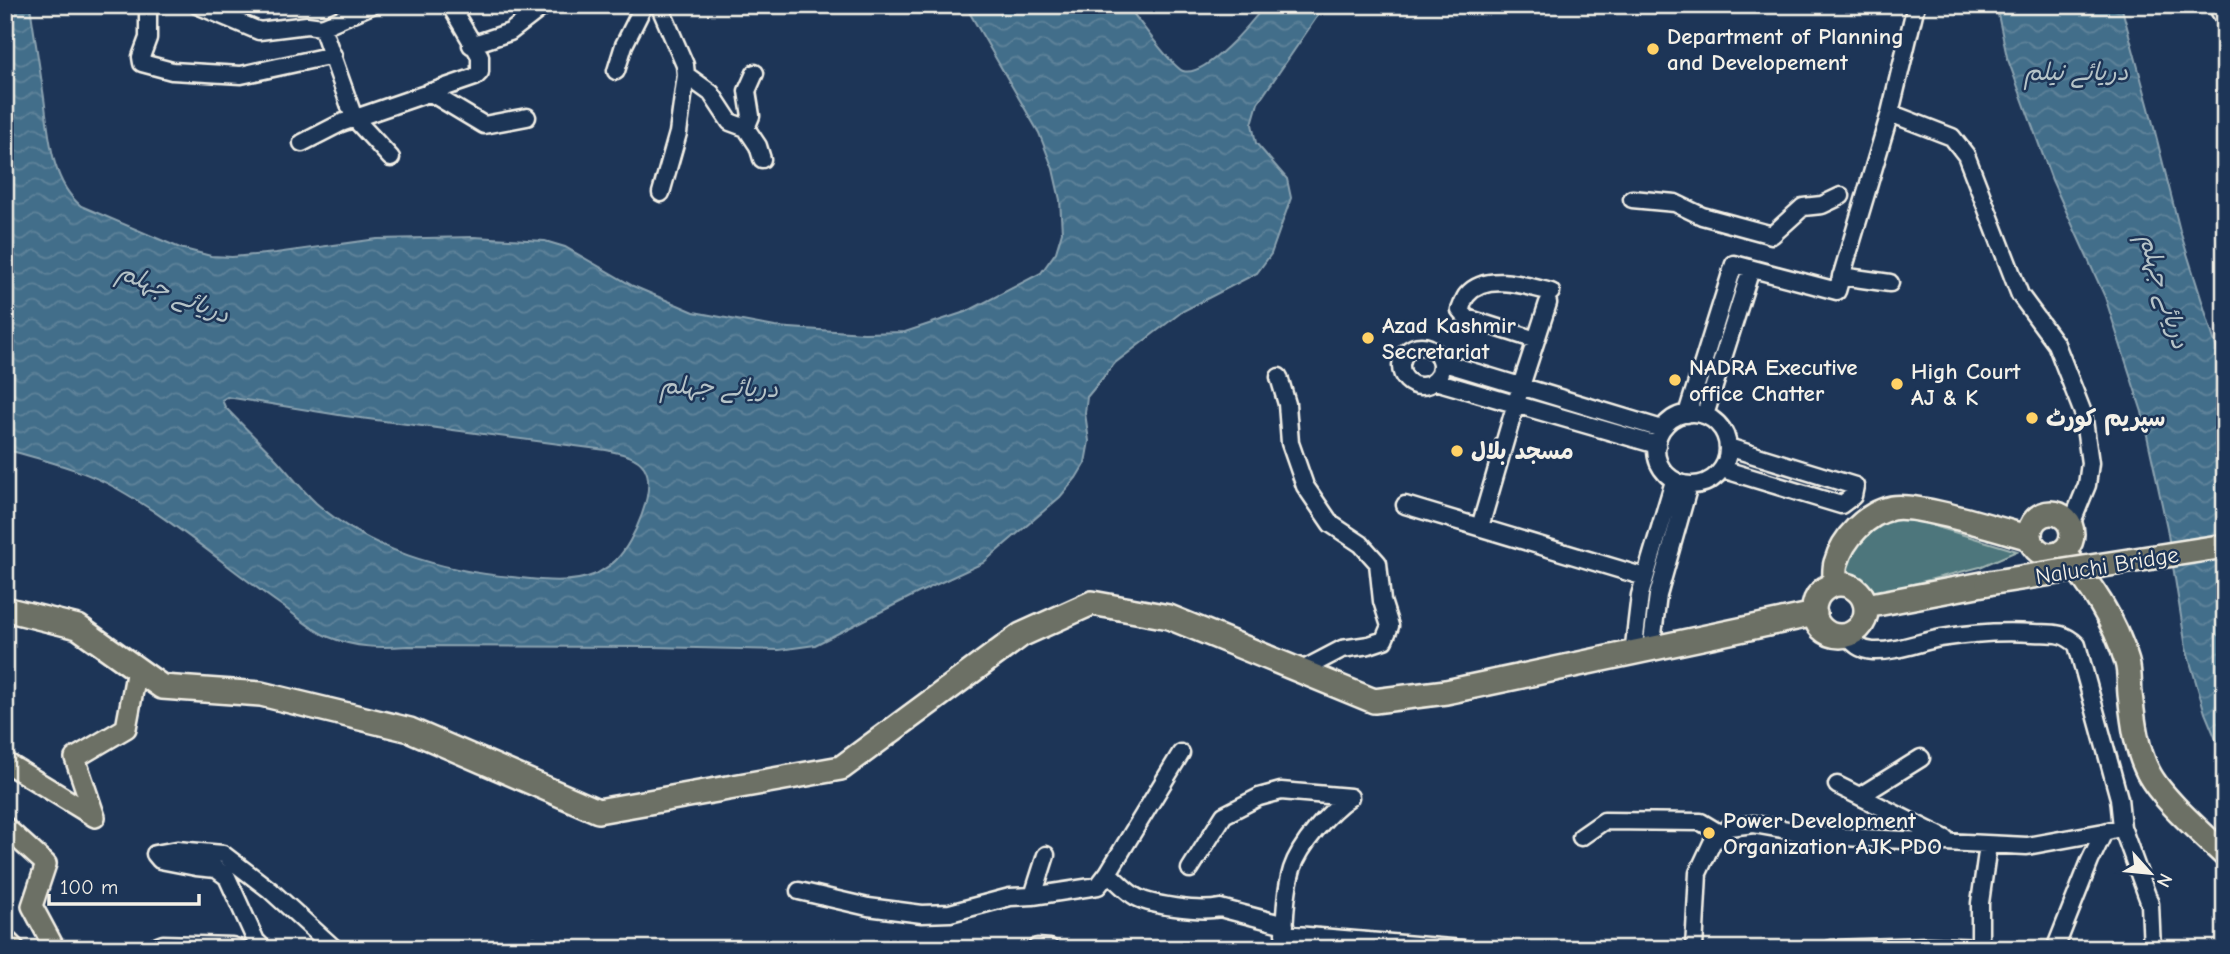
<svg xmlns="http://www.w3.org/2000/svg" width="2230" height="954" font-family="'Comic Neue','Playpen Sans Arabic',sans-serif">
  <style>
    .park { fill: #4d767b; stroke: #a0b4b2; stroke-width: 2 }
    .water { fill: url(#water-waves); stroke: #8aa2b0; stroke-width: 2; fill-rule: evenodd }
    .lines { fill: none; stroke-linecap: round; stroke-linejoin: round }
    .minor-casing { stroke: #f4f1e8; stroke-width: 21 }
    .major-casing { stroke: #f4f1e8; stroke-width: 24 }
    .highway-casing { stroke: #f4f1e8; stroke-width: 28 }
    .minor { stroke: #1d3557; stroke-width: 16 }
    .major { stroke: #6c7065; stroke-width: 19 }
    .highway { stroke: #6c7065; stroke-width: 23 }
    .highway-bridge-casing { stroke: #f4f1e8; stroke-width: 28; stroke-linecap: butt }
    .highway-bridge { stroke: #6c7065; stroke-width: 23 }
    .poi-dot { fill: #ffd166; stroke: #1d3557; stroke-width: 2.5 }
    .labels { text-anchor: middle; stroke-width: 5; stroke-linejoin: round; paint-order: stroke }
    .poi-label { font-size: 23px; font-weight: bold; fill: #f4f1e8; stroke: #1d3557; text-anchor: start }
    .street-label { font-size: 23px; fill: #f4f1e8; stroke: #1d3557 }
    .water-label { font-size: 24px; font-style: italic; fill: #b6c3c7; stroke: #1d3557 }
  </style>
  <defs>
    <pattern id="water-waves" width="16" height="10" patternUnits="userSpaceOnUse" patternTransform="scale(1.75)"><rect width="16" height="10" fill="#436e8a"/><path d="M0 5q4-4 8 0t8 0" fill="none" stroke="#5f839a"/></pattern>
  </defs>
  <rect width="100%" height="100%" fill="#1d3557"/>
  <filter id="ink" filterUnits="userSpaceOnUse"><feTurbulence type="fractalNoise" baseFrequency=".0143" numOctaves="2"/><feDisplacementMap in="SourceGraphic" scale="14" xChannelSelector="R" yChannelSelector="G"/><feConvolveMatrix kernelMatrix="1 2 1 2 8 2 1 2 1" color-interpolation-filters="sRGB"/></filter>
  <g filter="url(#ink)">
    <path class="park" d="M1904,517l113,34 -37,16 -126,32 -8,-34 15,-24 20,-19z
      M1292,942l82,7h-90z"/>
    <path class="water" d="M5,5h25c4,29 9,57 13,86 6,38 6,89 38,115l99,42 31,8 21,1 44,-4 101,-14 97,-2 71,4 20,6 68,39 61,26 81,15 89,6 41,-1 63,-21 73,-38 15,-21 6,-20 -2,-32 -7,-31 -14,-36 -74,-128h162c9,12 46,63 56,66 23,7 69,-49 82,-66h60l-67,98 -6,21 4,19 31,36 4,19 -20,56 -14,19 -74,38 -68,52 -28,34 -2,16 4,28 -4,22 -9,15 -16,19 -77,66 -65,30 -103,52 -36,5 -126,-3 -245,-1c-28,2 -52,2 -79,-9 -17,-6 -33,-22 -48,-32 -56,-39 -106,-84 -165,-117 -34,-19 -74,-28 -111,-39zM227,397l118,19 261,34c12,3 30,5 38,17 14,21 -11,76 -27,92 -5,6 -14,11 -21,15 -26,11 -58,6 -84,3 -69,-6 -143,-27 -196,-74 -14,-13 -26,-29 -39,-43 -17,-18 -35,-35 -52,-53l-3,-7z
      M1996,5h125l28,103 31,123 45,144v386l-20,-48 -19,-65 -19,-120 -25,-116 -37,-115 -53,-117 -45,-123z"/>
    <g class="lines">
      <defs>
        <path id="minor" d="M148,5v33l-7,19 1,6 30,8 69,4 92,-20
          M197,5l62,26 48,-6 15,2 50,-22
          M659,5l26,60 1,10 -8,58 -17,60
          M2216,5l9,15
          M322,27l32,91 37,40
          M471,45l39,-13 35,-27
          M616,71l8,-26 20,-40
          M686,75l25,18 19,29 16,6 12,18 4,13
          M429,92l55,33 43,-8
          M1890,113l62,24 14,18 54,140 36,49 27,69 7,50 -3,22 -17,42
          M746,128l5,-12 -4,-25 8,-18
          M302,143l39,-20 134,-46 5,-5v-16l-30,-51
          M1632,199l43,4 27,13 70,19 31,-28 19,-2 19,-9
          M1841,276l49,7
          M1536,340l-69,-22 -7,-8c2,-4 4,-12 7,-15 19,-23 61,-9 84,-3
          M1401 366a20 20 0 1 1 40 0a20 20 0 1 1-40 0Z
          M1441,362l221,67
          M1279,377l8,27 3,39 15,43 26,38 30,20 17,19 4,38 8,25 -6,14 -15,5 -27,4 -42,22
          M1435,381l222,64
          M1656 449a36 36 0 1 1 72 0a36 36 0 1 1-72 0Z
          M1687,414l47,-150 103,27 53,-178 26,-108
          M1705,415l46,-146
          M1722,469l119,36 12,-9 2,-10 -127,-39
          M1405,505l240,72
          M1480,527l41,-141 27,-83
          M1846,635c8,9 14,15 27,16 23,1 46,-9 68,-13 31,-5 61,-7 92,-5 19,1 30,-2 44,12l42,153 3,29 28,77 2,45
          M1651,650l7,-55 31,-110
          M1633,654l7,-59 34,-114
          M1181,753l-73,120c8,7 16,16 25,22 15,11 68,17 87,13l65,17
          M1837,785l109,54
          M1860,796l61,-38
          M1350,797c-21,14 -50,48 -58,72 -6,20 -7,44 -8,65l179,15
          M1581,837l23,-16 97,1 20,12
          M1190,869l34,-54 35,-18 22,-6 69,6
          M799,891l69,16 54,7 28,-1 60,-16 23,-1 13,-41
          M1033,896l65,-10 10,-13
          M1926,946l62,2
          M534,947l3,2
          M1980,947v-44l8,-58
          M150,949l13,-5 69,2 9,3
          M264,949l-8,-8 -29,-64 -11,-8 -20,-2 -36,-7 -5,-6 22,-4 46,4 47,36 65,59
          M1035,949l2,-2 13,1
          M1694,949l4,-76 14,-30 17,-16 25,-3 68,12 205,10 77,-14 18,-5
          M1831,949l95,-3 2,3
          M2055,949l35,-88 14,-29"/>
        <path id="major" d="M5,762l90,55 -20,-59 51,-30 11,-59
          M5,827l41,37 -14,42 23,43
          M5,939l10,10"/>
        <path id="highway" d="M2030 534a21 21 0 1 1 42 0a21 21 0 1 1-42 0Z
          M2063,551c27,33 52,69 64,111 3,10 2,22 3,32 3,26 6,55 18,78 13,26 55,62 77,83
          M1835,584c0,-6 -1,-15 1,-21 7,-25 31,-50 56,-55 25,-5 109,22 138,30
          M1814 610a26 26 0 1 1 52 0a26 26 0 1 1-52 0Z
          M1866,606l122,-23
          M5,609l73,18 84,60 99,7 149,36 188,81 243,-43 180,-133 71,-32 77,14 205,84 72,-9 369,-78"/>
      </defs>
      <use href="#minor" class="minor-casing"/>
      <use href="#major" class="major-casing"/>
      <use href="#highway" class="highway-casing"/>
      <use href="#minor" class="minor"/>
      <use href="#major" class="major"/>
      <use href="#highway" class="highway"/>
      <defs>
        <path id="highway-bridge" d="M1988,583l237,-37"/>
      </defs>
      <use href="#highway-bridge" class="highway-bridge-casing"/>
      <use href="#highway-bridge" class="highway-bridge"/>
    </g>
  </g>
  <g class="poi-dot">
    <circle cx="1653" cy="49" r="7"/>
    <circle cx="1368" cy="338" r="7"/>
    <circle cx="1675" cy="380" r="7"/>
    <circle cx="1897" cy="384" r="7"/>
    <circle cx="2032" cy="418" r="7"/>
    <circle cx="1457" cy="451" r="7"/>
    <circle cx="1709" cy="833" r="7"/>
  </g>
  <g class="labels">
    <g class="poi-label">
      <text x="1667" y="44">Department of Planning<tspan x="1667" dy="26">and Developement</tspan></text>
      <text x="1382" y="333">Azad Kashmir<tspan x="1382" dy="26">Secretariat</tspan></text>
      <text x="1689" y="375">NADRA Executive<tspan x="1689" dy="26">office Chatter</tspan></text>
      <text x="1911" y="379">High Court<tspan x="1911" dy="26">AJ &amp; K</tspan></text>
      <text x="2046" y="426">سپریم کورٹ</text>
      <text x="1471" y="459">مسجد بلال</text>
      <text x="1723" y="828">Power Development<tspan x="1723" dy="26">Organization AJK PDO</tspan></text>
    </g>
    <g class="street-label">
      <text transform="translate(2107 565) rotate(-9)" y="8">Naluchi Bridge</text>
    </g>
    <g class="water-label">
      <text x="2076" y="80">دریائے نیلم</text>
      <text transform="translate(2164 291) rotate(73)" y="8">دریائے جہلم</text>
      <text transform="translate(174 293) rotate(23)" y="8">دریائے جہلم</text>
      <text transform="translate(719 387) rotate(2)" y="8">دریائے جہلم</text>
    </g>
  </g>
  <rect width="2230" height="954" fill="none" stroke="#1d3557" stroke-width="28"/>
  <rect x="14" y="14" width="2202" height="926" fill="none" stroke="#f4f1e8" stroke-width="2.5" filter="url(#ink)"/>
  <g transform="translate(2150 873) rotate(117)" stroke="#1d3557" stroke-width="5" paint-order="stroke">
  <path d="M0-5L12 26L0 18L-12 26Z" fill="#f4f1e8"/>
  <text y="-10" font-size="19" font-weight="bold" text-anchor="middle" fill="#f4f1e8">N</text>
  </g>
  <path d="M49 894v10h150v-10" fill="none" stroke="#f4f1e8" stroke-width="3.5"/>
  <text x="60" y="894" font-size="21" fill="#f4f1e8" stroke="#1d3557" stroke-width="5" paint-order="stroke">100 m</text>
</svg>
